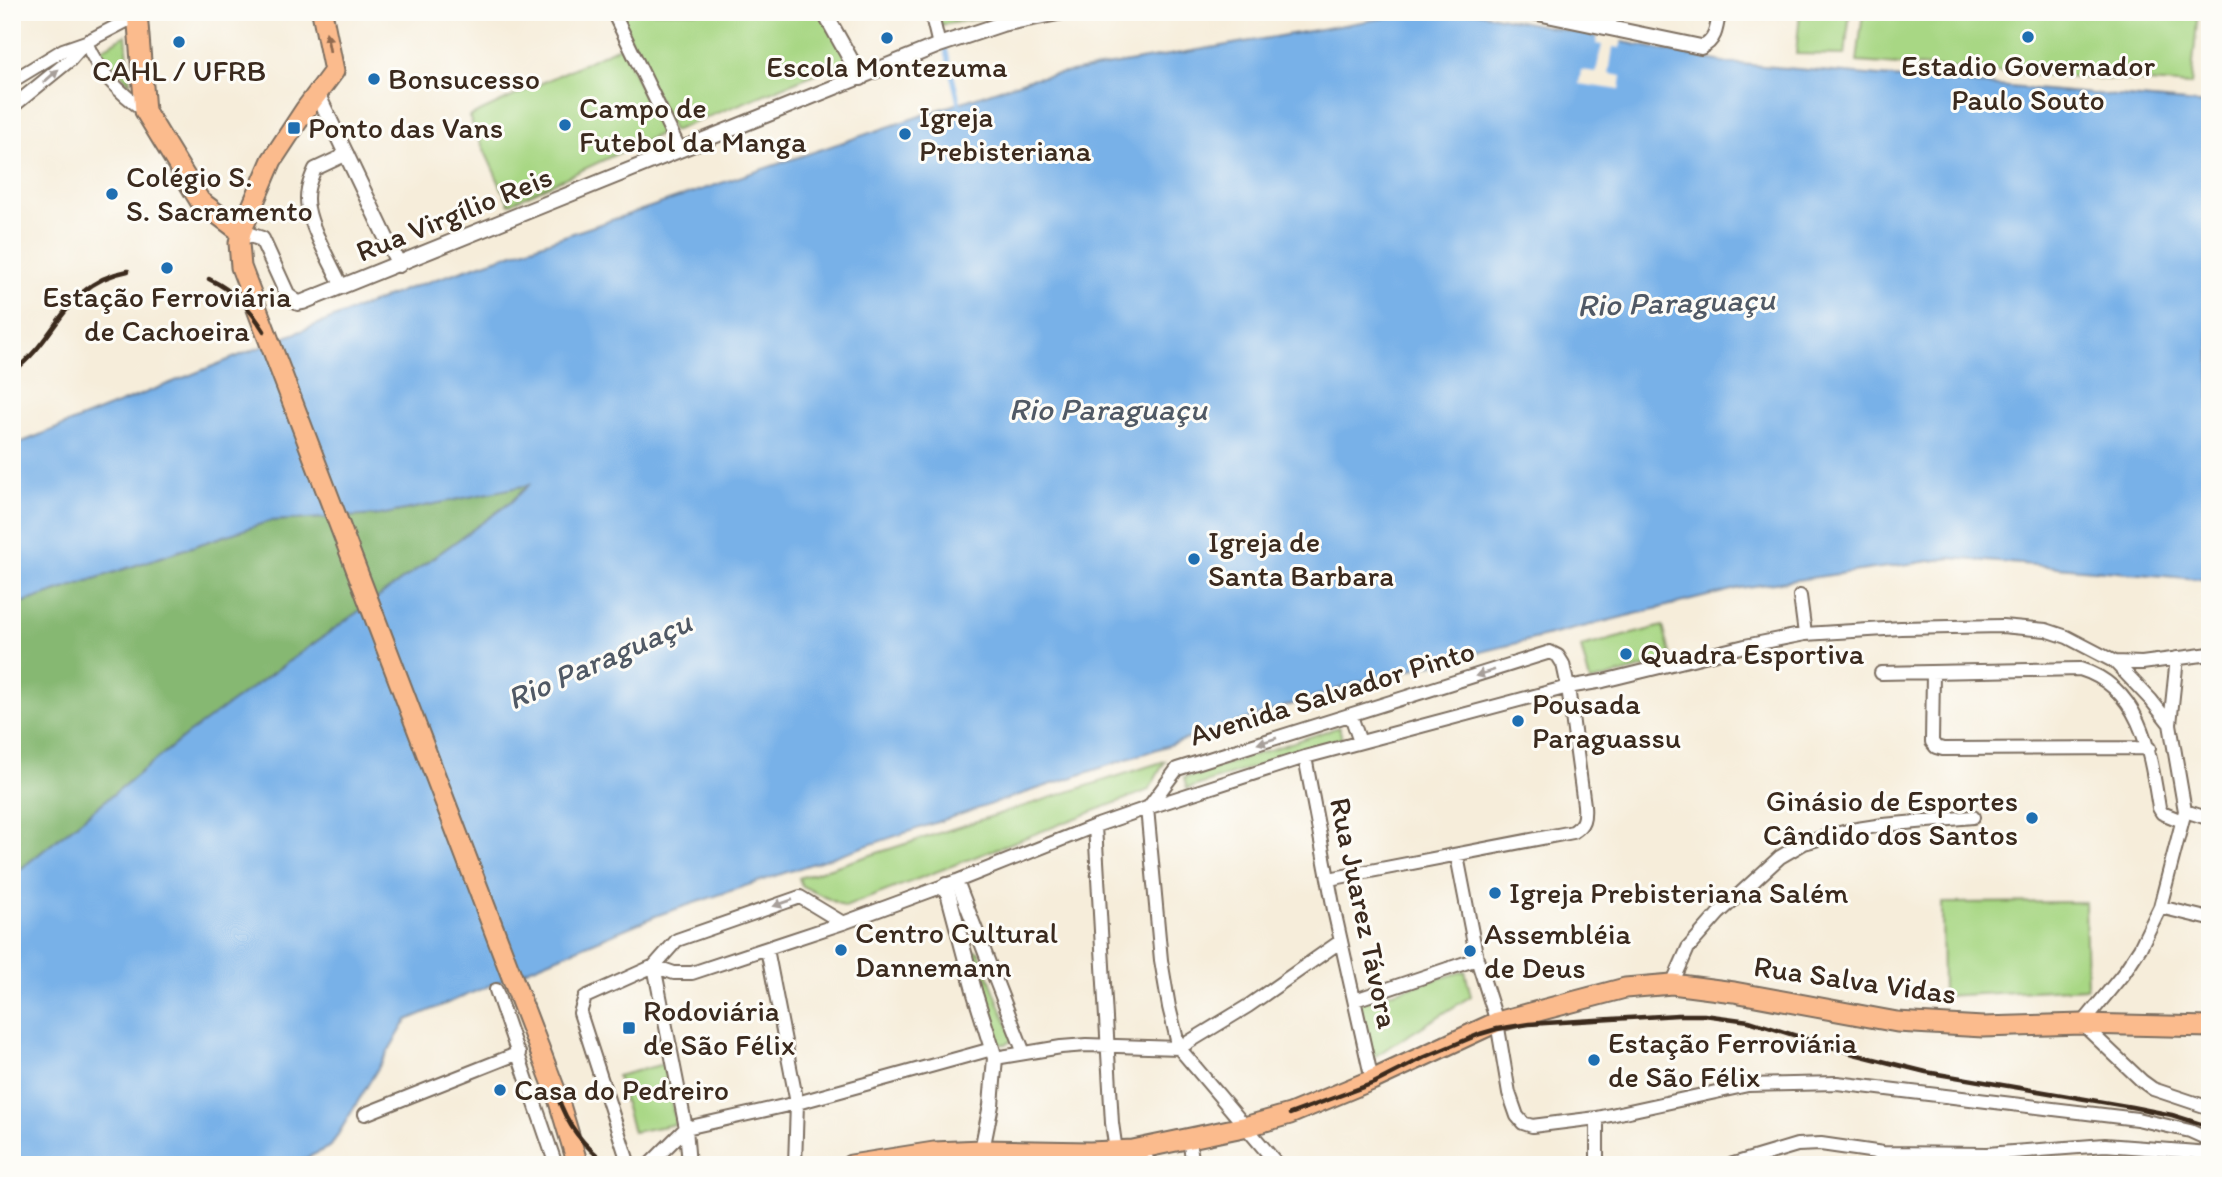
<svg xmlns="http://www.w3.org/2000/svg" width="2222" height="1177" font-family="Itim,sans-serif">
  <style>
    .green { fill: #a8d784; stroke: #728051; stroke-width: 2 }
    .forest { fill: #86b872; stroke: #607148; stroke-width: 2 }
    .water { fill: #78b1e8; stroke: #5a6e83; stroke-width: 2 }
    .pier { fill: #f6edda }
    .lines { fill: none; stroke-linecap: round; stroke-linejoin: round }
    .stream { stroke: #78b1e8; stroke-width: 4.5 }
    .minor-casing { stroke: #7c6e60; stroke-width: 16 }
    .tertiary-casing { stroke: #7c6e60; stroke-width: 18 }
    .primary-casing { stroke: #7c6e60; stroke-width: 23 }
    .minor { stroke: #fff; stroke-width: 12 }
    .tertiary { stroke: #fff; stroke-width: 14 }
    .primary { stroke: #fbbb8d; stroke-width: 19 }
    .rail { stroke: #3b2a1e; stroke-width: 4.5 }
    .oneway { fill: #916b50 }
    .oneway2 { fill: #a79f9a }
    .poi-dot { fill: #1f6fb2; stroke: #fdfcf7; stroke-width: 2.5 }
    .labels { text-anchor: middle; stroke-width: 6; stroke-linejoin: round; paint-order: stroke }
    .poi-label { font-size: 30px; fill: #3b2a1e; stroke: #fdfcf7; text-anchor: start }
    .street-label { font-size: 30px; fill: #3b2a1e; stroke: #fdfcf7 }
    .water-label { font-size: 32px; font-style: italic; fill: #505965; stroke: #fdfcf7 }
  </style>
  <rect width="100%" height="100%" fill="#fdfcf7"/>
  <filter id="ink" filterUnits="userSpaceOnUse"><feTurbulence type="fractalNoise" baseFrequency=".0143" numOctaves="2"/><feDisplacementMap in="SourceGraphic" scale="14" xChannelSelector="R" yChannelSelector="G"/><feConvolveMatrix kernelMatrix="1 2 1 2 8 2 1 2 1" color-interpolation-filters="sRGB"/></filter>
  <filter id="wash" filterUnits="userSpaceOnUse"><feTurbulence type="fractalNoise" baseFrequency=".00686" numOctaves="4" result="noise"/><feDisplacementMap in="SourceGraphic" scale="28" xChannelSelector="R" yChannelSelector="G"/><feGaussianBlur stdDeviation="1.57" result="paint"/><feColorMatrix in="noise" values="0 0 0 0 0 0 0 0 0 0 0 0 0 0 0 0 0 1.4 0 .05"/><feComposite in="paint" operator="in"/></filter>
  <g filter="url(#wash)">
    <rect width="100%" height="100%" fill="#f6edda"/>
    <path class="green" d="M617,12h209l26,47 -179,72z
      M939,12h78l-77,13z
      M1800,12h50l-5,43 -49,-1z
      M1863,12h335l-7,73 -334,-23z
      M126,35l4,49 -30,-34z
      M621,46l41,87 -153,71 -40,-87z
      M1663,626l9,34 -82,22 -9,-35z
      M1339,727l3,11 -155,51 -3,-11z
      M1165,761l-16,29 -304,117 -43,-21 -3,-8z
      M2085,902l2,86 -144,8 -1,-93z
      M975,951l4,1 34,87c-5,5 -11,7 -17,3l-26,-88z
      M1465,971l6,25 -99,62 -13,-56z
      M664,1064l12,60 -43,8 -16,-56z"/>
    <path class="forest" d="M530,484l-19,18 -322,231 -177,143v-270l258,-85 110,-6z"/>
    <path class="water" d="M1419,12h56l252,51 483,41v476l-259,-22 -211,30 -384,95 -698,232 -251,105 -76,126 -38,19h-281v-289l177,-143 322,-231 18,-17 -149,30 -110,6 -258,85v-160l392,-156 626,-211z"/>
    <path class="pier" d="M1598,34l24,5 -2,9 -7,-1 -4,27 13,2 -2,14 -41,-6 2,-14 15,2 6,-27 -6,-1z"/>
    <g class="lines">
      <path class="stream" d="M945,47l14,56"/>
    </g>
  </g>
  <g filter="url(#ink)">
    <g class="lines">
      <defs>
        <path id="minor" d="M613,12l67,138
          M931,12l8,33
          M1609,27l3,-15
          M86,42c12,30 33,50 59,69
          M1701,47c15,-5 16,-21 18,-35
          M12,81l51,-31 23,-8 52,-27
          M12,107l58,-47 15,-17
          M342,287c-10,-22 -30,-56 -34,-79 -3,-14 1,-26 7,-39l32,-15
          M1800,596l5,38
          M2177,658l-7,66 15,87 -25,96 -20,41 -17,26 -41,50 60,57 11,8 57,19
          M2115,662l36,38 19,24
          M1933,672l-1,70 4,5 7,2 206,-1
          M1881,673l199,-4c62,19 70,84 79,139l3,5 20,8
          M1351,716l9,26
          M1305,757l29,153 38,170
          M1147,808l14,152 8,47 10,41 99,117
          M1148,808l29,-39 373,-117 8,4 5,8 5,23 16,118c1,13 0,20 -11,27l-244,47
          M2185,811l25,8
          M1095,826l17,297 4,28
          M1457,856l20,103 20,63 12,71 8,23 6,7 9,3 65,-8 151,-33 89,-2 300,36 53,12 20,9
          M957,881l67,172
          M2160,907l50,12
          M767,949l30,154 -2,62
          M654,966l20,7h18l151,-50 114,-42 138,-55 52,-18 158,-51 263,-70 35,-6 142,-35 60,-12 96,-6 101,-2 44,4 21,7 48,25 27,1 68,-9
          M654,966l32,162 3,37
          M1672,984l16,-36 31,-35 61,-56 24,-14 47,-13 32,-5 90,-8
          M496,990l60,175
          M1355,1000l122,-41
          M995,1058l66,-11 25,-2 93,3 69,-42 93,-65
          M365,1114l154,-61
          M1189,1139l4,26
          M1133,1150l13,8 5,7
          M629,1165l-49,-152 5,-16 69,-31 23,-26 123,-43 43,26
          M649,1165l37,-37 111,-25 195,-54
          M980,1165l2,-15
          M1597,1165v-47
          M1730,1165l67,-20 24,-1 62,9 104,1 118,-9 105,8"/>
        <path id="tertiary" d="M824,12l37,66
          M1533,12l168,35
          M317,93l82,172
          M241,232l21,7 26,57 10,7 5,-1 636,-257 63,-21 61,-12
          M946,885l29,109 20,64 -4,47 -9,45"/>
        <path id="primary" d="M137,12l8,99 55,90 41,31
          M322,12l12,59 -29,39 -33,50 -31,72 -2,11 2,24 316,828 21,70
          M851,1165l83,-13 48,-2 108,2 43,-2 115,-24 42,-12 82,-34 125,-58 128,-34 47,-4 62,8 163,30 86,5 99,-3 128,3"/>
      </defs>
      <use href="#minor" class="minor-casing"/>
      <use href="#tertiary" class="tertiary-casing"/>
      <use href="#primary" class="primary-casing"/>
      <use href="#minor" class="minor"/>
      <use href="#tertiary" class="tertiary"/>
      <use href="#primary" class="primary"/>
      <path class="rail" d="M209,279c25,12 41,29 55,52
        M12,372c47,-33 51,-89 116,-101
        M557,1095c10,30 26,51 52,70
        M1290,1114l84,-31 51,-26 55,-23 17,-5 32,-5 149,-9h26l45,6 105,33 72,18 206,35 40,8 38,12"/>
    </g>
    <defs><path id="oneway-solid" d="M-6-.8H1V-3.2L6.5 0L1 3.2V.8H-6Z" transform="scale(1.75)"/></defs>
    <use class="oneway" href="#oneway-solid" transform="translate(328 42) rotate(-101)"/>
    <g class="oneway2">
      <use href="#oneway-solid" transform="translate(51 76) rotate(-41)"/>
      <use href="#oneway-solid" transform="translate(1485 673) rotate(162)"/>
      <use href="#oneway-solid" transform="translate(1267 741) rotate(163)"/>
      <use href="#oneway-solid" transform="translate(783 903) rotate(161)"/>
    </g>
  </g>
  <g class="poi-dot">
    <circle cx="2028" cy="37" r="7"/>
    <circle cx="887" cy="38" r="7"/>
    <circle cx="179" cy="42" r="7"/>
    <circle cx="374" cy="79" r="7"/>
    <circle cx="565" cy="125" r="7"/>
    <rect x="287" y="121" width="14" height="14" rx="3.5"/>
    <circle cx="905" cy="134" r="7"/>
    <circle cx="112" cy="194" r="7"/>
    <circle cx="167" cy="268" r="7"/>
    <circle cx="1194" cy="559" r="7"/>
    <circle cx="1626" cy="654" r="7"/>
    <circle cx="1518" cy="721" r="7"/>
    <circle cx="2032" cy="818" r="7"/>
    <circle cx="1495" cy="893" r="7"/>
    <circle cx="841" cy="950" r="7"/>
    <circle cx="1470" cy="951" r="7"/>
    <rect x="622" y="1021" width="14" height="14" rx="3.5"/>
    <circle cx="1594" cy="1060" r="7"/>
    <circle cx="500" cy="1090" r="7"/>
  </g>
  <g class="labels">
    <g class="poi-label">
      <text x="2028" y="76" text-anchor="middle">Estadio Governador<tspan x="2028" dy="34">Paulo Souto</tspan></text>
      <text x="887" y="77" text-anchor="middle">Escola Montezuma</text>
      <text x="179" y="81" text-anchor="middle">CAHL / UFRB</text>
      <text x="388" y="89">Bonsucesso</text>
      <text x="579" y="118">Campo de<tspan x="579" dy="34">Futebol da Manga</tspan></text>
      <text x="919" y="127">Igreja<tspan x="919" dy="34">Prebisteriana</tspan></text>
      <text x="308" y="138">Ponto das Vans</text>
      <text x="126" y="187">Colégio S.<tspan x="126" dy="34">S. Sacramento</tspan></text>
      <text x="167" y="307" text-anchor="middle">Estação Ferroviária<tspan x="167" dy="34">de Cachoeira</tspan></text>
      <text x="1208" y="552">Igreja de<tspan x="1208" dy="34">Santa Barbara</tspan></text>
      <text x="1640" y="664">Quadra Esportiva</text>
      <text x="1532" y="714">Pousada<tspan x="1532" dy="34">Paraguassu</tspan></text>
      <text x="2018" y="811" text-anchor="end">Ginásio de Esportes<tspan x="2018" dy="34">Cândido dos Santos</tspan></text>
      <text x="1509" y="903">Igreja Prebisteriana Salém</text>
      <text x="855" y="943">Centro Cultural<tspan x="855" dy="34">Dannemann</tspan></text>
      <text x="1484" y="944">Assembléia<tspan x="1484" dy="34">de Deus</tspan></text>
      <text x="643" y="1021">Rodoviária<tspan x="643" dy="34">de São Félix</tspan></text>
      <text x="1608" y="1053">Estação Ferroviária<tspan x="1608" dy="34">de São Félix</tspan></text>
      <text x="514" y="1100">Casa do Pedreiro</text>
    </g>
    <g class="street-label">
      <text transform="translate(454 214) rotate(-22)" y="10">Rua Virgílio Reis</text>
      <text transform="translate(1332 693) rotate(-17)" y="10">Avenida Salvador Pinto</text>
      <text transform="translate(1364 913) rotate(78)" y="10">Rua Juarez Távora</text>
      <text transform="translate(1855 980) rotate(8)" y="10">Rua Salva Vidas</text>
    </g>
    <g class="water-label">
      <text transform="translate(1676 302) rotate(-2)" y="11">Rio Paraguaçu</text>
      <text x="1108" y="420">Rio Paraguaçu</text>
      <text transform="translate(599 660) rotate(-24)" y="11">Rio Paraguaçu</text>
    </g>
  </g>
  <rect width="2222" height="1177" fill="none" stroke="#fdfcf7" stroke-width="42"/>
</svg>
